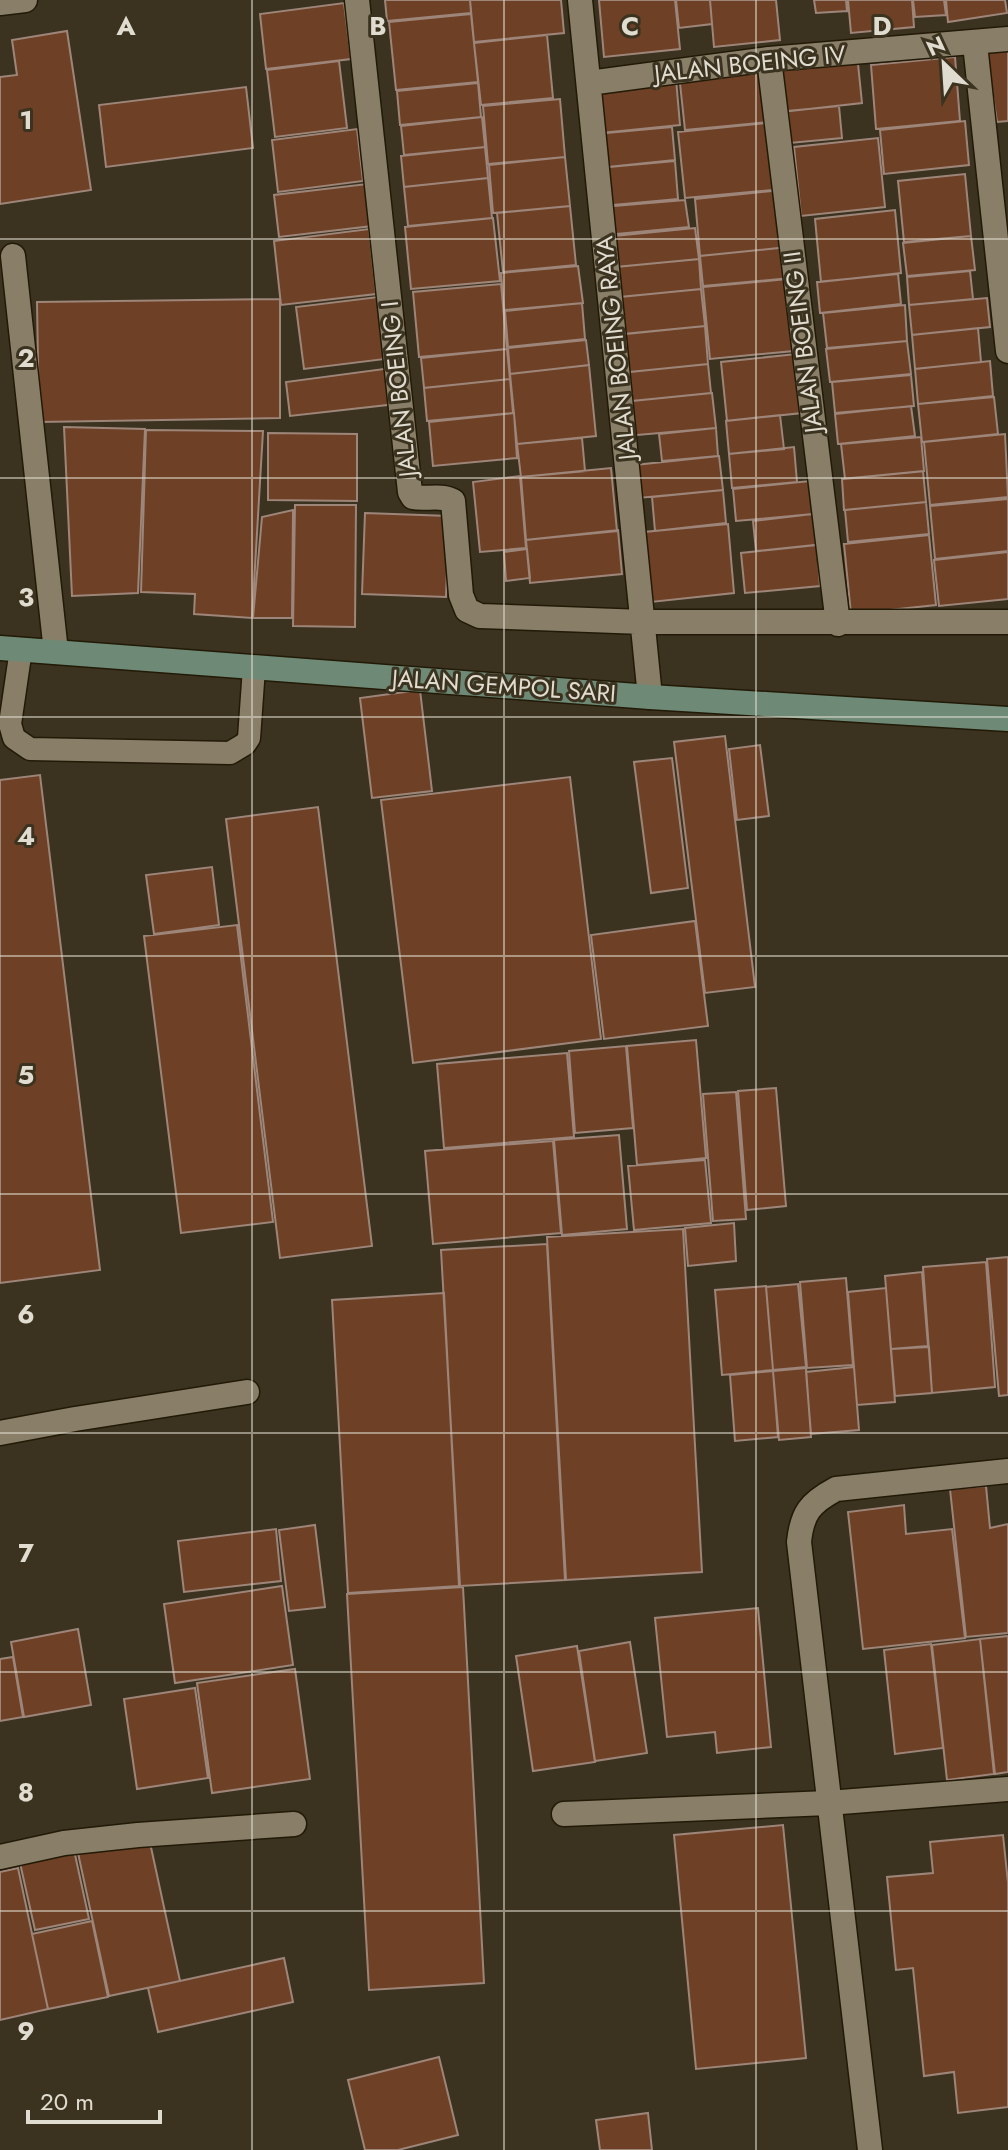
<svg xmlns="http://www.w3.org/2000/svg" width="1008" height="2150" font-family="Jost,sans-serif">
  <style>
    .building { fill: #6e4025; stroke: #9d8579; stroke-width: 2 }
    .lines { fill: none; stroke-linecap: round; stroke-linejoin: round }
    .lane-casing { stroke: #221a07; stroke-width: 25 }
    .street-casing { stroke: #221a07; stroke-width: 27 }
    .secondary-casing { stroke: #221a07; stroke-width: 27 }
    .lane { stroke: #897f69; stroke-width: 22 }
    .street { stroke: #897f69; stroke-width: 24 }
    .secondary { stroke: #6e8a77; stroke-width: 24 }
    .grid { fill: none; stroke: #e1dcd0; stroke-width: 2; stroke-opacity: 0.55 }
    .labels { text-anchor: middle; stroke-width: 6; stroke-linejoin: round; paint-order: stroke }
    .street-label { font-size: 24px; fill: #e1dcd0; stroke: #3b331f }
    .grid-label { font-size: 26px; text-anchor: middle; font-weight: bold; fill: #e1dcd0; stroke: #3b331f; stroke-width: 6; stroke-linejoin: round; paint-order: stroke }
  </style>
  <rect width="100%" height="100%" fill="#3b331f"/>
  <path class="building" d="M385,0h85l1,13 -84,8z
    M470,0h91l3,33 -90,9z
    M599,0h76l5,49 -76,8z
    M676,0h34l2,24 -33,4z
    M710,0h66l4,40 -66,7z
    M814,0h32l1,11 -31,2z
    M848,0h64l2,27 -63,6z
    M913,0h31l2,15 -31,2z
    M946,0h59l2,13 -59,9z
    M344,3l7,56 -85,10 -6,-55z
    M471,14l7,68 -82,8 -7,-68z
    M67,31l24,159 -91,14v-127l17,-2 -5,-35z
    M547,35l6,63 -72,7 -7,-62z
    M1008,48v73l-11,1 -11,-71z
    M857,54l5,49 -80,9 -5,-49z
    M955,57l5,64 -84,8 -5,-64z
    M339,61l8,67 -72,9 -8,-67z
    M762,66l6,56 -83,8 -6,-56z
    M676,79l4,46 -79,8 -4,-46z
    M478,83l3,34 -81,8 -3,-34z
    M246,87l7,61 -147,19 -7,-62z
    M560,99l5,58 -77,7 -5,-58z
    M839,106l3,32 -52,5 -2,-32z
    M482,117l3,30 -81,8 -3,-29z
    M965,121l4,44 -85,9 -4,-44z
    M767,123l6,67 -88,8 -7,-66z
    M672,127l3,33 -77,8 -3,-34z
    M357,129l6,52 -85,11 -6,-52z
    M878,138l7,69 -84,9 -7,-69z
    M485,147l3,31 -84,9 -3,-31z
    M565,157l5,49 -77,7 -4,-48z
    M675,161l3,38 -76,7 -4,-38z
    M965,174l6,62 -67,6 -6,-61z
    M488,178l4,40 -84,8 -4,-39z
    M367,184l5,42 -93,11 -5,-42z
    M782,190l6,57 -88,9 -5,-57z
    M685,200l4,27 -83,8 -4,-28z
    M570,206l6,59 -73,7 -6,-59z
    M895,210l6,63 -80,9 -6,-63z
    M493,218l7,63 -89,8 -6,-62z
    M695,228l4,31 -83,8 -2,-31z
    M369,229l7,65 -95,11 -7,-64z
    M971,236l4,34 -68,6 -4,-33z
    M788,247l3,31 -88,8 -3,-30z
    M699,259l2,30 -81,8 -4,-30z
    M578,266l5,37 -79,7 -3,-37z
    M970,271l3,28 -64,6 -2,-28z
    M898,274l3,30 -81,9 -3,-31z
    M787,279l7,72 -84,8 -7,-72z
    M501,284l6,65 -88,8 -6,-65z
    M701,289l4,37 -82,8 -3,-37z
    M378,297l7,62 -81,10 -8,-62z
    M987,298l3,29 -78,8 -3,-30z
    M280,299v119l-241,4 -2,-120z
    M582,303l3,36 -77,8 -3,-36z
    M905,305l2,36 -80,7 -4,-35z
    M705,326l3,38 -88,9 -4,-38z
    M978,328l3,34 -66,7 -3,-34z
    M586,340l3,25 -79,9 -2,-26z
    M907,341l4,33 -81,8 -4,-33z
    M507,349l3,30 -86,9 -3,-30z
    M796,354l6,59 -75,8 -6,-59z
    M990,361l3,35 -75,8 -3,-35z
    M708,364l3,29 -89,9 -2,-29z
    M589,365l7,71 -79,8 -7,-70z
    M391,368l5,36 -106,12 -4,-34z
    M911,375l3,31 -79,7 -3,-31z
    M510,379l3,34 -86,8 -3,-33z
    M712,393l4,35 -90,8 -4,-34z
    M994,397l4,37 -76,8 -4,-38z
    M911,406l4,30 -77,8 -3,-30z
    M514,413l3,45 -84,8 -4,-44z
    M780,415l4,34 -55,5 -3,-33z
    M64,427l81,2 -7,164 -66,3z
    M716,428l2,28 -56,5 -3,-27z
    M146,430l117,1 -11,187 -58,-4 1,-20 -54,-2z
    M268,433l89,1v67l-89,-1z
    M1005,434l3,63 -78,8 -6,-63z
    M921,437l3,34 -79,8 -4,-35z
    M582,438l3,33 -64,6 -4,-33z
    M794,447l3,35 -65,6 -3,-34z
    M719,456l4,34 -85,8 -3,-33z
    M611,468l6,63 -91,9 -5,-63z
    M923,471l3,31 -82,8 -2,-31z
    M520,476l6,72 -46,4 -7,-70z
    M810,481l3,33 -77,7 -3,-32z
    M723,490l3,33 -71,8 -3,-34z
    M1008,499v52l-73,8 -5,-53z
    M926,502l3,32 -81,8 -3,-32z
    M295,505h61l-1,122 -62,-1z
    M293,510l-1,108h-39l9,-101z
    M365,513l84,3 -3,81 -84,-3z
    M821,513l3,31 -68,7 -3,-30z
    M728,524l6,69 -83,9 -7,-70z
    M618,530l4,44 -92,9 -4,-43z
    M929,535l7,70 -85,9 -7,-70z
    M817,545l3,41 -75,7 -4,-40z
    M527,549l3,29 -24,3 -2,-29z
    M1008,552v47l-69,7 -5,-46z
    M420,690l12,101 -60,7 -12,-100z
    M725,736l30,251 -50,6 -31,-251z
    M760,745l9,71 -32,4 -8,-71z
    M672,758l16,130 -37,5 -17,-131z
    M40,775l60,495 -100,13v-503z
    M570,777l31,262 -188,24 -32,-263z
    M318,807l54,439 -92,12 -54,-439z
    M212,867l7,58 -65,9 -8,-59z
    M695,921l13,105 -104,13 -13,-104z
    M237,925l36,297 -92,11 -37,-297z
    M696,1040l10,118 -69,7 -10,-119z
    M626,1046l7,82 -58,5 -6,-82z
    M567,1053l7,84 -130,11 -7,-84z
    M776,1088l10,118 -39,4 -9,-119z
    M736,1092l10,127 -33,2 -10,-127z
    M619,1135l8,94 -65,6 -8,-95z
    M553,1141l8,92 -128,11 -8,-93z
    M705,1160l6,63 -77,7 -6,-64z
    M734,1223l2,38 -48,5 -3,-38z
    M683,1229l19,343 -136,8 -19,-343z
    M547,1244l18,336 -105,6 -19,-336z
    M1008,1257v138l-9,1 -12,-137z
    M986,1262l9,125 -63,6 -9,-126z
    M922,1272l6,74 -37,3 -6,-73z
    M846,1278l7,87 -46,3 -7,-86z
    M798,1284l8,83 -33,3 -7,-83z
    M766,1286l7,84 -51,5 -7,-85z
    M886,1288l9,114 -38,3 -9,-113z
    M444,1293l15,293 -111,7 -16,-293z
    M929,1347l3,46 -37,3 -4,-47z
    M854,1367l5,63 -48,4 -5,-62z
    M806,1368l5,69 -32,3 -6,-69z
    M773,1371l5,66 -43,4 -5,-66z
    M986,1486l4,42 18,-4v109l-42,4 -16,-148z
    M904,1505l2,29 46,-5 13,109 -102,11 -15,-137z
    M315,1525l10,82 -36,4 -10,-81z
    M276,1529l5,52 -97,11 -6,-51z
    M282,1586l11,79 -118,18 -11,-79z
    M463,1587l21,396 -115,7 -22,-396z
    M758,1608l13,139 -54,6 -2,-21 -48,5 -12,-119z
    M78,1629l13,76 -67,12 -13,-75z
    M1008,1636v136l-13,2 -15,-135z
    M980,1639l14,135 -47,6 -15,-135z
    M630,1642l17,111 -52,8 -16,-110z
    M931,1644l12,104 -48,6 -11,-104z
    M577,1646l18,116 -62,9 -17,-115z
    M13,1657l10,60 -23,4v-62z
    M295,1669l15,110 -98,14 -15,-110z
    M195,1688l13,90 -71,11 -13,-90z
    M783,1825l23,233 -110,11 -22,-234z
    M1003,1835l5,48v224l-50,6 -4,-41 -30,4 -11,-108 -17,2 -9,-93 46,-4 -3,-31z
    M149,1838l31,143 -71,15 -31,-143z
    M74,1850l15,69 -54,11 -15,-67z
    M18,1868l30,141 -48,11v-148z
    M92,1921l16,76 -60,12 -16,-75z
    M284,1958l9,44 -135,30 -10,-44z
    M439,2057l19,78 -60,15h-33l-17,-70z
    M648,2113l4,37h-52l-4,-30z"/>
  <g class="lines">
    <defs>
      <path id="lane" d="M21,649l-11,75 4,14 16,11 200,4 15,-9 4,-6 5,-70"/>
      <path id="street" d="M357,0l53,492 3,5c13,3 27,-3 40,4l8,94 6,15 13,6 163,6h365
        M580,0l70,697
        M0,3l25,-3
        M975,44l33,307
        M769,59l69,565
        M589,83l180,-24 239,-20
        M13,256l43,396
        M0,1433l75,-14 172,-27
        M564,1814l264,-11 180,-14
        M0,1857l64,-14 74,-8 156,-11
        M870,2150l-71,-608c3,-29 11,-39 37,-53l172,-18"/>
      <path id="secondary" d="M0,648l650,49 358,22"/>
    </defs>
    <use href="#lane" class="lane-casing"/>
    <use href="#street" class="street-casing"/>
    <use href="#secondary" class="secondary-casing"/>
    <use href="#lane" class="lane"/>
    <use href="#street" class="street"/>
    <use href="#secondary" class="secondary"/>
  </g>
  <path class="grid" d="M252,0v2150M504,0v2150M756,0v2150M0,239h1008M0,478h1008M0,717h1008M0,956h1008M0,1194h1008M0,1433h1008M0,1672h1008M0,1911h1008"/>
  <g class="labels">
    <g class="street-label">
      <text transform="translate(750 64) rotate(-6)" y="8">JALAN BOEING IV</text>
      <text transform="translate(803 342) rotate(-97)" y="8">JALAN BOEING II</text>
      <text transform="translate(616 348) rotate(-96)" y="8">JALAN BOEING RAYA</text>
      <text transform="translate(399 389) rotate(-96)" y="8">JALAN BOEING I</text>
      <text transform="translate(504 686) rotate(4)" y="8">JALAN GEMPOL SARI</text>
    </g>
  </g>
  <g class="grid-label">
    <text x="126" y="35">A</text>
    <text x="378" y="35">B</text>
    <text x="630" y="35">C</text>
    <text x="882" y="35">D</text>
    <text x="26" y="129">1</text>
    <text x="26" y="367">2</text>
    <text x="26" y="606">3</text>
    <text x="26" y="845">4</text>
    <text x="26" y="1084">5</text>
    <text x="26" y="1323">6</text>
    <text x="26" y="1562">7</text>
    <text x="26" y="1801">8</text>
    <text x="26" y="2040">9</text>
  </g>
  <g transform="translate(944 64) rotate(335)" stroke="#3b331f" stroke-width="6" paint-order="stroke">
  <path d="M0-6L14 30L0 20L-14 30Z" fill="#e1dcd0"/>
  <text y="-12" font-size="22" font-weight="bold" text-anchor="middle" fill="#e1dcd0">N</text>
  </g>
  <path d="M28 2110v12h132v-12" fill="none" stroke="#e1dcd0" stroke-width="4"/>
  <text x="40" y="2110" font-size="24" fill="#e1dcd0" stroke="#3b331f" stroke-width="6" paint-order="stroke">20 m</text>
</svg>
